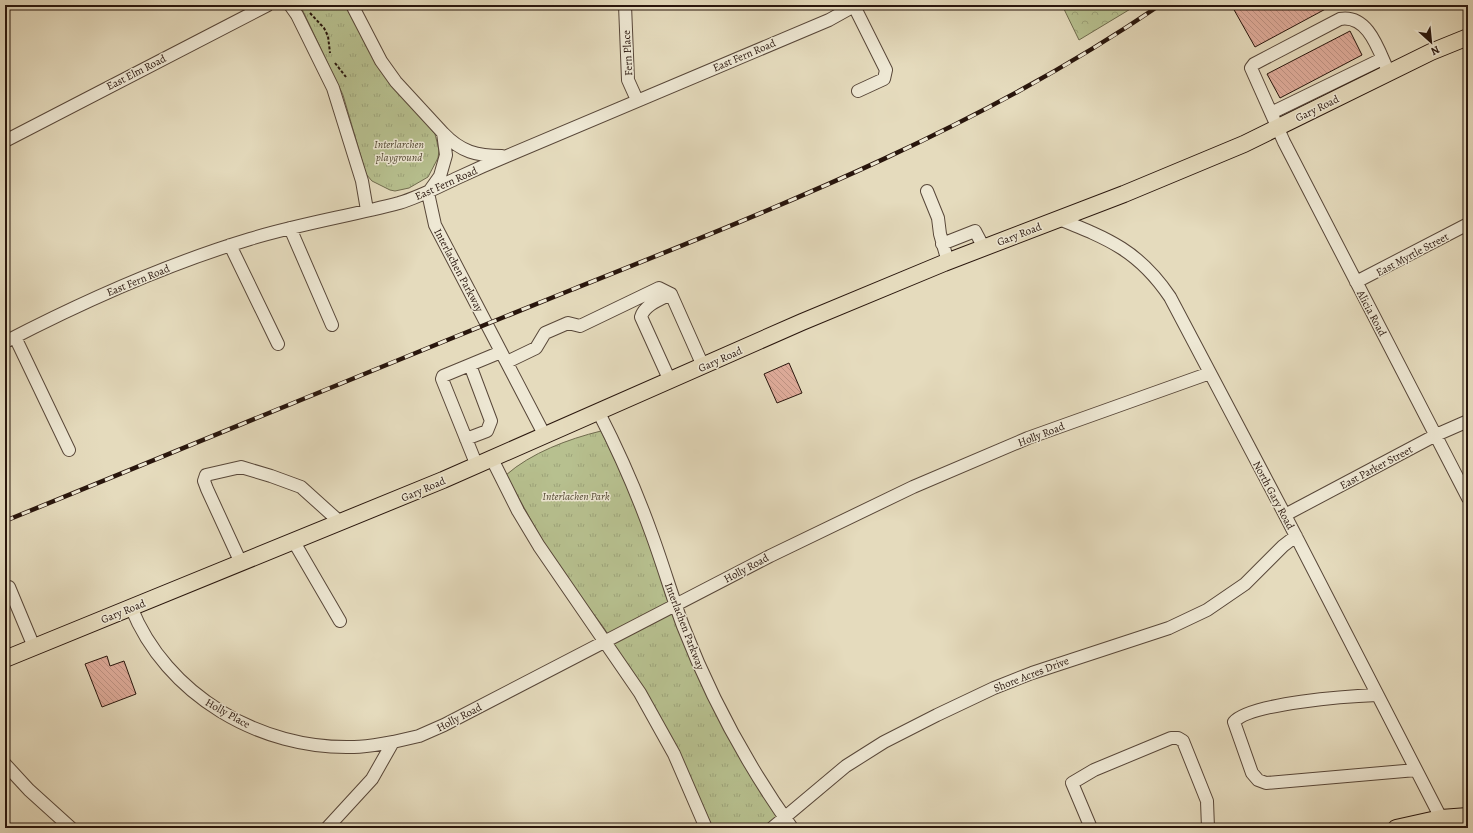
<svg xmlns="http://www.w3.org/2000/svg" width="1473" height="833" font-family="Alegreya,serif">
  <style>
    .forest { fill: url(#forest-crowns); stroke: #706b4e }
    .park { fill: url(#park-tufts); stroke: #706b4e }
    .building { fill: url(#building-back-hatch); stroke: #29160d }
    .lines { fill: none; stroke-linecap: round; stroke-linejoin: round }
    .minor-casing { stroke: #584739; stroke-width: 14 }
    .major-casing { stroke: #29160d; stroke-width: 18 }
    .path { stroke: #29160d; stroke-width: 2; stroke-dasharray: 3 2; stroke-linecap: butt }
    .minor { stroke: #eee8d4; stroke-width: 12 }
    .major { stroke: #e5dbbd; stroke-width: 16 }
    .rail-casing { stroke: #29160d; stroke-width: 4.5 }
    .rail { stroke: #eee8d4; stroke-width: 3; stroke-dasharray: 9; stroke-linecap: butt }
    .labels { text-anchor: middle; stroke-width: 3; stroke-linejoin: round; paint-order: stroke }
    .street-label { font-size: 11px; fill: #29160d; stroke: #eee8d4 }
    .park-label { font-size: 11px; font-style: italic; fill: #544934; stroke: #eee8d4 }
  </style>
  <defs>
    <pattern id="forest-crowns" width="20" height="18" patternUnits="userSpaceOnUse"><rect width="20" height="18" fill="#b7c08f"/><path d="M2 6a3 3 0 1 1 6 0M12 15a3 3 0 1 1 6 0" fill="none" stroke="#9da47a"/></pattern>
    <pattern id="park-tufts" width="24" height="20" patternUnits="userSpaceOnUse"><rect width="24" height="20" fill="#b7c08f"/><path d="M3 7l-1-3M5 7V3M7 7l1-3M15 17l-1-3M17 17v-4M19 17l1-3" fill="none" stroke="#9da47a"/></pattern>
    <pattern id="building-back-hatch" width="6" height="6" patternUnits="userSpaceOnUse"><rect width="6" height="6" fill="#dfac9b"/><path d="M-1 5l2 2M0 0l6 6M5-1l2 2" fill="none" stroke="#bf9384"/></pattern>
  </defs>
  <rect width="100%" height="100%" fill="#e5dbbd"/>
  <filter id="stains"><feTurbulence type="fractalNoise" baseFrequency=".005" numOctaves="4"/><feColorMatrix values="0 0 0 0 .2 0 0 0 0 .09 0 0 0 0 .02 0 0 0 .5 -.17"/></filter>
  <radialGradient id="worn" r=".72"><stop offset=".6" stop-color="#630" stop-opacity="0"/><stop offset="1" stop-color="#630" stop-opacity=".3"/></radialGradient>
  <path class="forest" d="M1062,5h75l-58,35z"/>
  <path class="park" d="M305,5h40l36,65 54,64 4,16 -1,8 -10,19 -19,11 -14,3 -5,-1 -18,-9 -6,-7 -23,-79 -42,-88z
    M601,431l35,73 44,126 108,198h-75l-41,-88 -68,-112 -52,-70 -46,-83c25,-22 62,-36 95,-44z"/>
  <path class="building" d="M1238,5h95l-78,42 -22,-39z
    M1350,31l12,24 -82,43 -13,-24z
    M789,363l13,30 -25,10 -13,-29z
    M107,656l3,10 14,-5 12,33 -34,13 -17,-43z"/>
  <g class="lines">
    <defs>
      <path id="minor" d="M290,5l7,10 36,73 29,93 5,29
        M352,5l29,56 15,21 47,51 3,22 -6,21 -12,17 7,32 110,211
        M625,5l3,75 9,20
        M854,6l32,64 -2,9 -26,12
        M1389,73c-10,-21 -20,-59 -49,-54l-86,45 -3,4 33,74 184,356
        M1271,113l111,-54
        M443,133c18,19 34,23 59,23
        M5,141l263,-136
        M927,191l11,27 2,16 8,28
        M1059,219c50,20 80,32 111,78l115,218 156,303
        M290,228l42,97
        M942,244l33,-13 9,17
        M230,245l48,99
        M1356,282l112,-58
        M15,337l54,113
        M5,342c79,-41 159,-77 245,-103 49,-15 100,-23 149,-36 20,-6 37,-15 56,-24 17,-8 35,-16 52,-23l322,-136 27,-15
        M507,362l29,-14 9,-15 23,-10 12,3 79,-38 12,6 32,72
        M670,381l-29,-64c3,-12 20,-18 30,-23
        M599,413c20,39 38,80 53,122 11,30 20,61 31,91 28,72 64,139 109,202
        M466,439l21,-8 4,-10 -21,-56
        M492,459l26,52 21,35 101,147 34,61 32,74
        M477,466l-35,-87 1,-3 58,-24
        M1285,515l151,-80 32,-14
        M294,542l46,79
        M241,563l-34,-74 -3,-8 2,-6 35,-8 30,9 30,11 40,36
        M9,587l25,60
        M131,607c35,88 129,143 223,140 13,0 26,-3 39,-5
        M1377,695c-27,1 -127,8 -143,27l18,51 6,7 8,3 150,-13
        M5,764l24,26 42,38
        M327,828l45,-49 21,-37 26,-6 25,-11 326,-169 143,-69 115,-49 182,-65
        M772,828l74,-62 38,-24 53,-27 57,-27 38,-15 137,-45 38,-18 38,-26 38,-38 13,-10
        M1091,828l-19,-45 22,-13 77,-32h7l5,3 24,60 1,27"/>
      <path id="major" d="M5,659l438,-179 359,-158 142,-59 180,-69 120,-50 187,-92 37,-15
        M1396,828l45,-10 27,-2"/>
    </defs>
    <use href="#minor" class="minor-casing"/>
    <use href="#major" class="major-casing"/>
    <path class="path" d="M310,13l14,15 4,8 2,17
      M335,63l11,14"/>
    <use href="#minor" class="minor"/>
    <use href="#major" class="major"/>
    <defs>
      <path id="rail" d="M5,521c189,-77 377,-155 566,-231 203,-81 408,-161 589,-285"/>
    </defs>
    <use href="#rail" class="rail-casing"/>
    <use href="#rail" class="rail"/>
  </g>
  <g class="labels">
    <g class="street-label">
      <text transform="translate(627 53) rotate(-93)" y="4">Fern Place</text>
      <text transform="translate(744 55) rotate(-23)" y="4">East Fern Road</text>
      <text transform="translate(136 72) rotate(-27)" y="4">East Elm Road</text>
      <text transform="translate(1317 108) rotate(-26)" y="4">Gary Road</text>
      <text transform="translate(446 183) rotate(-24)" y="4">East Fern Road</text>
      <text transform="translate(1019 234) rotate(-21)" y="4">Gary Road</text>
      <text transform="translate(1412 254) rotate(-28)" y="4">East Myrtle Street</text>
      <text transform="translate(459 270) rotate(62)" y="4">Interlachen Parkway</text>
      <text transform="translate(138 280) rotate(-22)" y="4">East Fern Road</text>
      <text transform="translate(1372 313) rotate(62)" y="4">Alicia Road</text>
      <text transform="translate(720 359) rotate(-24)" y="4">Gary Road</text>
      <text transform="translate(1041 434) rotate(-21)" y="4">Holly Road</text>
      <text transform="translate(1376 467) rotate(-28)" y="4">East Parker Street</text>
      <text transform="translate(423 489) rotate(-23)" y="4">Gary Road</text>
      <text transform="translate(1274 495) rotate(62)" y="4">North Gary Road</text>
      <text transform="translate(746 568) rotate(-28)" y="4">Holly Road</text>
      <text transform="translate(123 611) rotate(-22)" y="4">Gary Road</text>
      <text transform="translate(685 626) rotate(69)" y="4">Interlachen Parkway</text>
      <text transform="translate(1031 674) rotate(-21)" y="4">Shore Acres Drive</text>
      <text transform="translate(228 713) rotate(29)" y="4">Holly Place</text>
      <text transform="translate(459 717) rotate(-27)" y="4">Holly Road</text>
    </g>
    <g class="park-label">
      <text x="399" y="148">Interlarchen<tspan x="399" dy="13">playground</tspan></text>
      <text x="576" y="500">Interlachen Park</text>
    </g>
  </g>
  <rect width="1473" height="833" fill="none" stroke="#e5dbbd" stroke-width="20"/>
  <rect x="6" y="6" width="1461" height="821" fill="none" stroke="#29160d" stroke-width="2"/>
  <rect x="10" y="10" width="1453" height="813" fill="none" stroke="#29160d"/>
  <g transform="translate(1431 42) rotate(153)" stroke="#eee8d4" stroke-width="3" paint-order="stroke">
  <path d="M0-3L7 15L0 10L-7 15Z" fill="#29160d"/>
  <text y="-6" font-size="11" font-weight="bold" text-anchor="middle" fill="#29160d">N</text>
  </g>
  <rect width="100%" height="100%" filter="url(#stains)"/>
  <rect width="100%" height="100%" fill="url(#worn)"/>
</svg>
